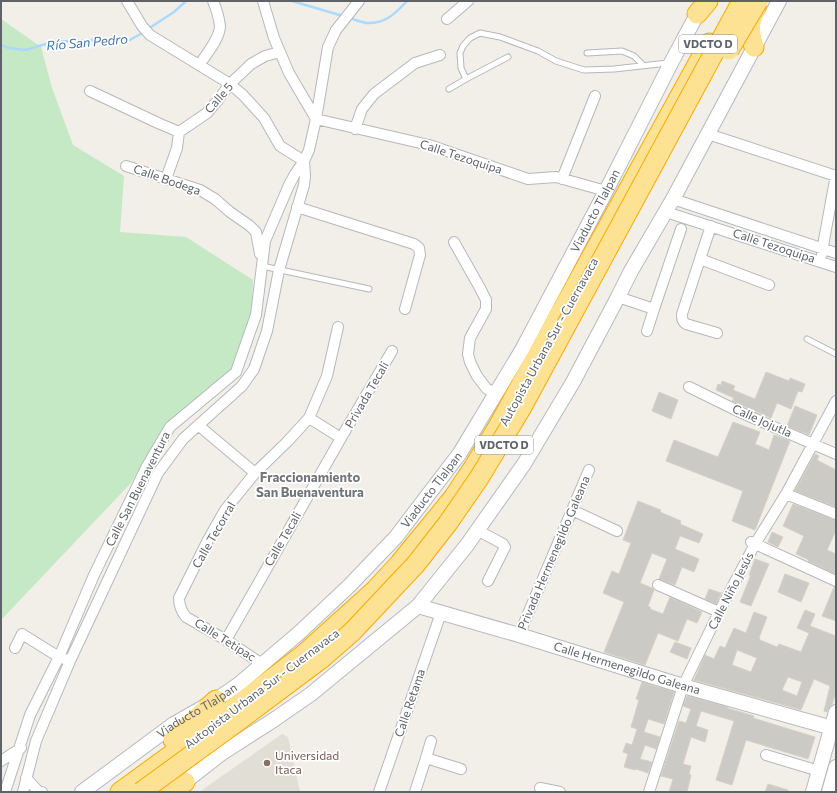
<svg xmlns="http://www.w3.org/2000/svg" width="837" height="793" font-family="Commissioner,sans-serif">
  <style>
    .education { fill: #e1ded6 }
    .green { fill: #c5e8c5 }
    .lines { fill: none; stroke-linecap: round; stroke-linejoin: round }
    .stream { stroke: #aadaff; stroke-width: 2.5 }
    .building { fill: #cccac5; stroke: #d6d1c6; fill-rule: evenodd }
    .lane-casing { stroke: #b5b8bc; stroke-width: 7 }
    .street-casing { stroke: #b5b8bc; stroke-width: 12 }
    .secondary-casing { stroke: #b6babf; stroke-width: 16 }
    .highway-casing { stroke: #f9ab00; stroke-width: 21 }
    .lane { stroke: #fff; stroke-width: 5 }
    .street { stroke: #fff; stroke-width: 10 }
    .secondary { stroke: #fff; stroke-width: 14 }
    .highway { stroke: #fde293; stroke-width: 19 }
    .highway-bridge-casing { stroke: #f9ab00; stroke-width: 21; stroke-linecap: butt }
    .highway-bridge { stroke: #fde293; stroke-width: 19 }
    .education-dot { fill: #8d6e63; stroke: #fff; stroke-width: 1.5 }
    .labels { text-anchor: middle; stroke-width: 3.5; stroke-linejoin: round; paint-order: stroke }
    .shield { fill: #fff; stroke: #8f9295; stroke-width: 1 }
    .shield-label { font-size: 11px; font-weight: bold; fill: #5f6368 }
    .street-label { font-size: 12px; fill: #5f6368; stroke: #fff }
    .education-label { font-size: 12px; fill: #785e54; stroke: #fff; text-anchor: start }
    .water-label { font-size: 13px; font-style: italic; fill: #4174aa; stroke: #fff }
    .neighbourhood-label { font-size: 13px; font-weight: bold; fill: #70757a; stroke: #fff }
  </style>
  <rect width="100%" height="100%" fill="#f1efe8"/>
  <path class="education" d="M282,734l6,3 12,55h-93l-5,-2z"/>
  <path class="green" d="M1,19l40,28 11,41 21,57 51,31 -4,56 66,5 67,43 -2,35 -22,63 -74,70 -25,36 -129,136z"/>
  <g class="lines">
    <path class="stream" d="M292,1l51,15
      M350,18c5,2 11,4 16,5 19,1 29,-9 41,-22
      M148,29l26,-17 12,-11
      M1,45l8,3 17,2 26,-8 39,-2 37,1 16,-9"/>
  </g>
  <path class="building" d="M766,372l23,9 1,-3 15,6 -3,8 -4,-1 -7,18 -14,-6 -6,15 -39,-17 2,-3 -18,-8 2,-6 3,1 1,-4 13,5 -2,4 22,9z
    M659,392l19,8 -7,19 -19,-8z
    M795,406l22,9 -8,20 -22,-9z
    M733,422l27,10 -5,12 14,6 5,-15 16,6 -35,89 -23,-9 11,-30 -77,-30 8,-21 44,17z
    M815,454l4,2 -2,4 19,10v37l-41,-16z
    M638,501l23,9 -1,2 21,9 -1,3 23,10 -4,9 -19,-7 -5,13 24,10 -5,13 -12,-5 -7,18 -16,-6 8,-20 -15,-6 -12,30 12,5 2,2 -6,16 3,2 -1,1 13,5 7,-17 32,15 -5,11 -10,-4 -9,22 -20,-8 -13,32 -41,-13 20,-50 -21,-9 9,-22 7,3 12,-31 -8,-3z
    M793,504l43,16v10l-9,20 9,4v20l-28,-13 1,-1 -13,-6 8,-18 -21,-10z
    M772,532l11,5 -5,10 -10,-5z
    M755,559l14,5 -18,42 -11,-4 11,-27h-2z
    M785,574l24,9 -8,19 -23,-10z
    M834,587h2v34l-14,-5z
    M709,589l12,4 -5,11 -11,-5z
    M805,610l10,4 -5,12 26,10v55l-4,14 -2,1 -3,6 -3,-1 6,-25 -16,-7 -13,31 -107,-30 11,-25 9,4 6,-13 5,2 9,-20 12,5 8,-21 13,5 -8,21 1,1v1l17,7 2,-3 22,8 8,-19 -12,-5zM737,650l20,8 -6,14 -19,-7zM788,677l14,5 -5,14 -15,-6z
    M675,642l16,6 -4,11 -17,-7z
    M642,682l32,10 -10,32 -16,-5 -4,13 16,5 -4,12 -11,-4 -5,14 12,3 -4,11 -12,-4 -1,1 -11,-3 4,-13 -5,-2 3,-9 6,2 5,-16 -6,-2 8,-27 -3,-1z
    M687,696l41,11 -1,1 27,8 -1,2 62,19 -7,22 -62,-19 -14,45 -16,-5 18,-59 -33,-10 -5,15 12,4 -3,12 -14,-5 -8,27 8,2 -2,8 2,1 -4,17h-18l4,-13 -12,-3 18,-55 7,2 5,-14 -8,-3z
    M768,784l20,6v2h-23z"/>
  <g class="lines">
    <defs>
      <path id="lane" d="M587,53l35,-2 12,5 9,9
        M508,57l-42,22 -5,-11 -1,-15 3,-7 7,-8 10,-5 20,4 38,14 18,10 28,9 30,-1 54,-6
        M449,89l17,-10
        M262,266l107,23
        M807,339l29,15"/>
      <path id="street" d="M127,1l15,25 8,9 80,49 13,11 21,23 16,28 24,15
        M263,1l11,37 15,35 27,46 113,26 99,34 28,-2 50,14
        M447,19l21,-18
        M199,65c7,-10 21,-27 21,-39 -1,-8 -4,-18 -7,-25
        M90,91l68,32 21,9
        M355,129l7,-20 12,-15 41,-31 25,-8
        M708,134l128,42
        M126,166l74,24 15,9 15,13 20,14 6,6 4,22
        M166,179l11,-31 2,-16 28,-19 11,-13 12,-16 21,-20 14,-8 15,-4
        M562,179l33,-83
        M673,199l163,54
        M297,207l117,37 5,4 1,7 -15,54
        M666,212l170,55
        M454,242l26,46 6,12v9l-16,29 -2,16 2,8 7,14 9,12 9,6
        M822,254l2,-14 12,-65
        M700,259l11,-33
        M618,297l36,12 27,-80
        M647,331l7,-22
        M717,333l-31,-9c-4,-3 -4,-5 -4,-10l18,-55 69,26
        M689,387l53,26 94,41
        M309,418l32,20
        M198,425l57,48
        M786,494l50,20
        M572,510l45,21
        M477,530l26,14 2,3 -17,34
        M751,542l85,39
        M658,585l61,27
        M519,635l70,-165
        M226,640l115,-202 51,-87
        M15,648l7,-14 37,23 6,2
        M262,664l-36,-24 -40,-23c-5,-6 -7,-11 -7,-19l29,-58 17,-30 30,-37 32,-31 22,-24 18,-42 11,-49
        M766,755l53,16
        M426,758l5,-17
        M1,761l20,-13
        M26,778l13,14h3
        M540,788l20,4
        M5,792l25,-77 29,-58 35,-82 53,-109 23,-39 66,-55 20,-57 9,-74 24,-56 6,-11 9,-13 5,-11 7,-31 12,-72 8,-17 23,-29
        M23,792l13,-51 34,-80 88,-188 25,-34 59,-53 12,-17 13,-38 12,-61 25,-85 1,-9 -1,-15
        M379,792l62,-179
        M415,792l11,-34 35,11
        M649,792l34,-106 36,-74 36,-68 31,-50 50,-93"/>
      <g id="secondary">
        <path id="s1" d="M418,606l101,29 164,51 153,43"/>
        <path d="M177,788l45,-35 53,-34 36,-25 107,-88 49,-61 57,-81 49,-82 45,-85 13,-26 42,-72 106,-198"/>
        <path id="s2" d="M82,792l92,-68 42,-24 23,-16 60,-51 50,-47 47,-49 64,-84 62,-103 84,-159 65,-128 30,-56"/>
        <path d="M813,792l23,-80"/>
        <path d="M829,792l7,-25"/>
      </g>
      <path id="highway" d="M697,14l11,-13
        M754,47c-5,-18 -5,-23 2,-39
        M173,740l43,-40
        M120,792l92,-67 92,-71 71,-64 24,-26 54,-66 22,-33 25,-42 209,-380
        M165,792l20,-10"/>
    </defs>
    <use href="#lane" class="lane-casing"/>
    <use href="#street" class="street-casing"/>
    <use href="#secondary" class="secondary-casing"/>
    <use href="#highway" class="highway-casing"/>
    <use href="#lane" class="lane"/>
    <use href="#street" class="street"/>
    <use href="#secondary" class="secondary"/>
    <use href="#highway" class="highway"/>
    <defs>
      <path id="highway-bridge" d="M729,50l29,-49
        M141,792l93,-68 87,-65 31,-27 64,-68 32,-41 31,-45 43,-71 220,-406"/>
    </defs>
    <use href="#highway-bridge" class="highway-bridge-casing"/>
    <use href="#highway-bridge" class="highway-bridge"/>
  </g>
  <circle class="education-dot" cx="267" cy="763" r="4"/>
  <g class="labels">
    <g class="shield">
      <rect x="679" y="35" width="58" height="18" rx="3"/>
      <rect x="475" y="436" width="58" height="18" rx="3"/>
    </g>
    <g class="shield-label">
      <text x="708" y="48">VDCTO D</text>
      <text x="504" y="449">VDCTO D</text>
    </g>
    <g class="street-label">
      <text transform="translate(219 98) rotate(-49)" y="4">Calle 5</text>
      <text transform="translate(461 157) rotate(18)" y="4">Calle Tezoquipa</text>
      <text transform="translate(167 180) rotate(19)" y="4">Calle Bodega</text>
      <text dy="4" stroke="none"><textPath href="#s2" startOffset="789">Viaducto Tlalpan</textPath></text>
      <text transform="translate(774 246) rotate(18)" y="4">Calle Tezoquipa</text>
      <text transform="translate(549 342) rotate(-61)" y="4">Autopista Urbana Sur - Cuernavaca</text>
      <text transform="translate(367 395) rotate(-60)" y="4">Privada Tecali</text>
      <text transform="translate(762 421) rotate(24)" y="4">Calle Jojutla</text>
      <text transform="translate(138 489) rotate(-63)" y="4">Calle San Buenaventura</text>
      <text dy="4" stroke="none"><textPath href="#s2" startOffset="465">Viaducto Tlalpan</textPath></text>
      <text transform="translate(214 535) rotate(-60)" y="4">Calle Tecorral</text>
      <text transform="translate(283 539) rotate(-60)" y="4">Calle Tecali</text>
      <text transform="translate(554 553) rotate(-67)" y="4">Privada Hermenegildo Galeana</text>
      <text transform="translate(731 591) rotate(-63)" y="4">Calle Niño Jesús</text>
      <text transform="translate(225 640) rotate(32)" y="4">Calle Tetipac</text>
      <text dy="4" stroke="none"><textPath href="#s1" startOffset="218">Calle Hermenegildo Galeana</textPath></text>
      <text transform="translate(262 689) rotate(-37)" y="4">Autopista Urbana Sur - Cuernavaca</text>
      <text transform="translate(410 703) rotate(-71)" y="4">Calle Retama</text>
      <text dy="4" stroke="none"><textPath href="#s2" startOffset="141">Viaducto Tlalpan</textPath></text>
    </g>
    <g class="education-label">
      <text x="275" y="760">Universidad<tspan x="275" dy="14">Itaca</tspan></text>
    </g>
    <g class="water-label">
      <text transform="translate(87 42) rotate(-5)" y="5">Río San Pedro</text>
    </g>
    <g class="neighbourhood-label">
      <text x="310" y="482">Fraccionamiento<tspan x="310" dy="15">San Buenaventura</tspan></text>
    </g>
  </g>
  <rect width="837" height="793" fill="none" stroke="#5f6368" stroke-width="4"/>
</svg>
